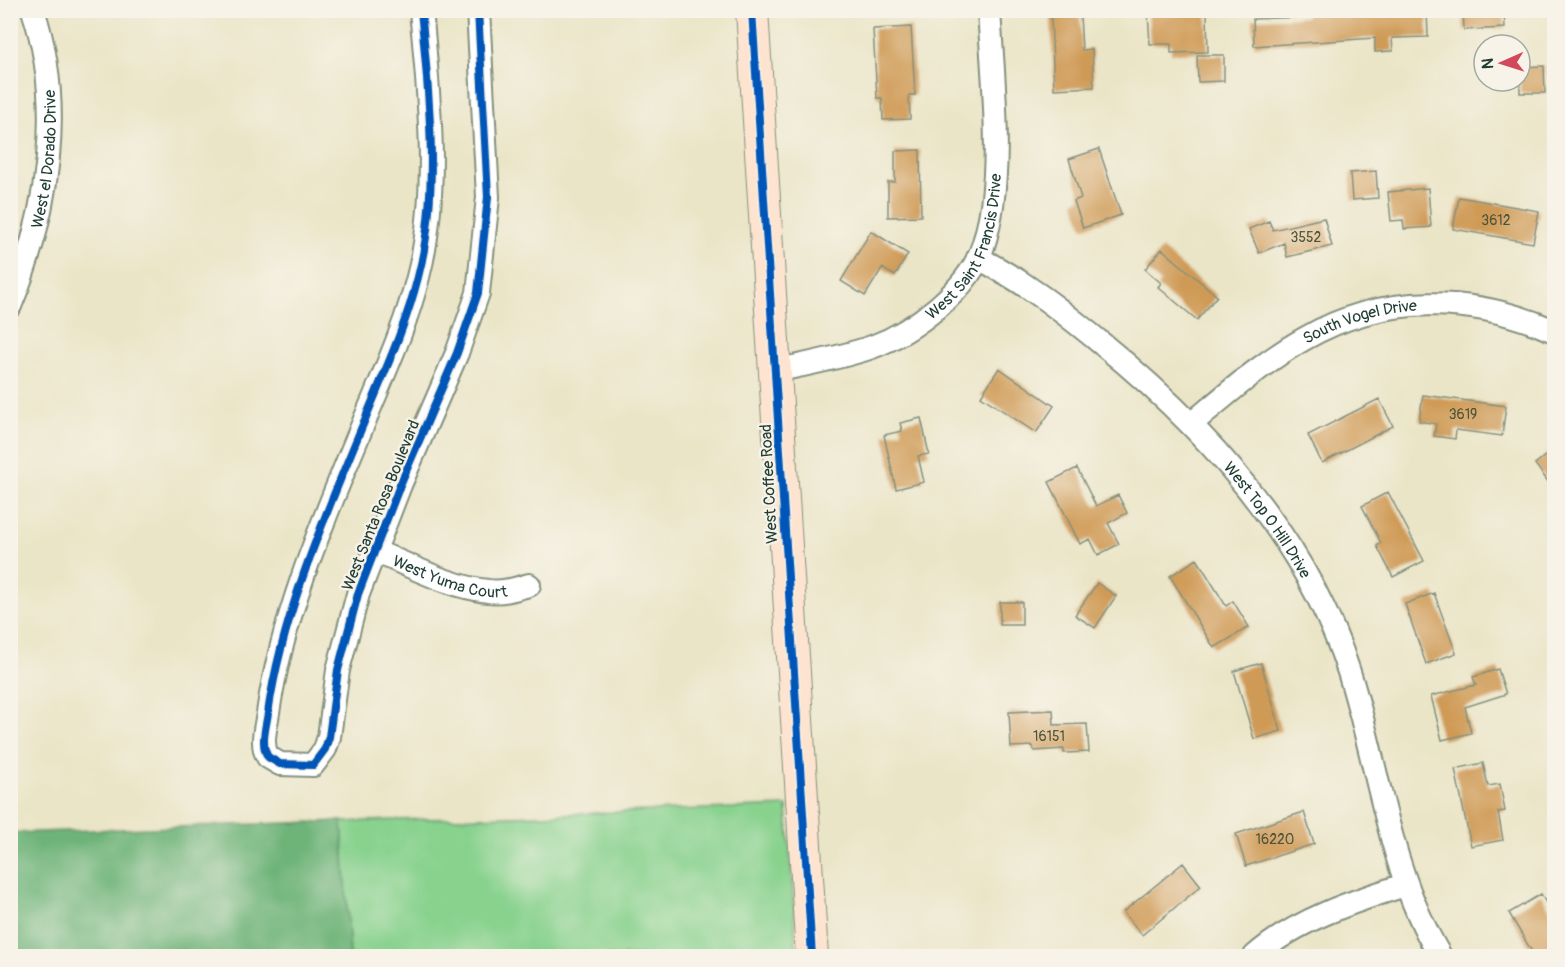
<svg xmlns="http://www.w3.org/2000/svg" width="1565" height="967" font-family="Pangolin,sans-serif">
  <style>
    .green { fill: #88d28e; stroke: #548861; stroke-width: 1.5 }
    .forest { fill: #6eb479; stroke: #467856; stroke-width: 1.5 }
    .building { fill: #cf9a55 }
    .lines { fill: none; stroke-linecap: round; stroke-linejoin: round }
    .street-casing { stroke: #85917e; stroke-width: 26 }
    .secondary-casing { stroke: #85917e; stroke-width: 34 }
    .street { stroke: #fff; stroke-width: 22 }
    .secondary { stroke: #fde4d0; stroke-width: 32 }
    .cycleway-casing { stroke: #f7f3e8; stroke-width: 11 }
    .cycleway { stroke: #0057b8; stroke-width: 8 }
    .labels { text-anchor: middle; stroke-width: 4.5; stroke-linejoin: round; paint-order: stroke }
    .number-label { font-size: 14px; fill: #4b543c }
    .street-label { font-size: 16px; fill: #1f3d34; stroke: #f7f3e8 }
  </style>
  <rect width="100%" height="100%" fill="#f7f3e8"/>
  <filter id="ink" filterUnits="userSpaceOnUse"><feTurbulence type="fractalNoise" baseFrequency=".0167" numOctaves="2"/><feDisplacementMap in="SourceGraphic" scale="12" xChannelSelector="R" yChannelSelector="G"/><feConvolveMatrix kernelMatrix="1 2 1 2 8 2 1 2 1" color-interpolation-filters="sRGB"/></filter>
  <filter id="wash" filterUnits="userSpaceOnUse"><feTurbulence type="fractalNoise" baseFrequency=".008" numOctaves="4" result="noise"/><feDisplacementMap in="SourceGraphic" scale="24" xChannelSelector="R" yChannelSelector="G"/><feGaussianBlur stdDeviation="1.35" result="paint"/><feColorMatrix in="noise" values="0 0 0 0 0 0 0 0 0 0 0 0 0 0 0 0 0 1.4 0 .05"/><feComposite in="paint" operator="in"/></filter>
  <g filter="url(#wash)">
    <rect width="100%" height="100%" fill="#ebe5c8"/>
    <path class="green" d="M787,806l10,150h-447l-8,-134z"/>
    <path class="forest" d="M342,821l8,135h-339v-123z"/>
    <g id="blocks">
      <path class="building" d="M1306,10h121l1,27 -36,1 1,13 -18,1v-14l-121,8 -1,-27 53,-2z
        M1463,10h41l1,18 -41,2z
        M1207,11l1,41 -37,1v-9h-21l-2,-31z
        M1080,15l2,35 10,-1 2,38 -40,2 -3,-72z
        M911,27l4,68h-6l1,24 -27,1 -1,-22h-5l-4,-69z
        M1197,55h27v26l-26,1z
        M1544,66l1,27h-25v-26z
        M1099,149l22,66 -38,13 -9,-27 7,-3 -12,-39z
        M920,150l1,66 -33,1v-35h7v-31z
        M1376,171l2,27 -26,2 -2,-27z
        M1428,188l3,39 -27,2 -1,-9 -12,1 -3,-29z
        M1459,197l80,14 -6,32 -80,-14z
        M1324,218l8,28 -45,11 -3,-14 -25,10 -10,-24 20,-8 4,9z
        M871,231l37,23 -13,22 -13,-8 -17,28 -24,-15z
        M1162,249l55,47 -20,24 -39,-33 3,-4 -16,-14z
        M999,368l55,38 -18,27 -55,-37z
        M1423,395l83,11 -4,30 -46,-6 -1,9 -21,-3 2,-12 -17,-3z
        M1379,399l14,27 -71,37 -14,-28z
        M921,418l8,36 -11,2 6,26 -28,7 -12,-54 18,-4 -2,-8z
        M1554,449v41l-19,-26z
        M1077,468l19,38 22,-11 9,18 -19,10 11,21 -21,11 -8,-16 -10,5 -31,-62z
        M1388,492l36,69 -31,16 -16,-31 4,-3 -19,-37z
        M1197,559l29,47 7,-5 16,26 -35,21 -44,-72z
        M1097,583l19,13 -21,32 -20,-13z
        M1434,593l22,60 -30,11 -21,-60z
        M1000,602h22v23h-22z
        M1261,663l20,68 -27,8 -20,-68z
        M1498,669l8,25 -41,13 6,26 -29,7 -11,-44 45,-11 -3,-8z
        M1053,710l1,15 33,-1 2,28 -25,1v-4l-30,2 -1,-5 -22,1 -2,-35z
        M1483,763l5,23 12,-2 5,27 -7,1 5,28 -32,6 -16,-77z
        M1304,812l10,32 -68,22 -10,-32z
        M1183,863l18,23 -59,49 -19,-23z
        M1541,894l13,22v41h-19l-26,-44z"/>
    </g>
  </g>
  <g filter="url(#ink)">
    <use href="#blocks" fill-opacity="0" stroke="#85917e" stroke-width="1.5"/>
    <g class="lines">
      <defs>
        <g id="street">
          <path d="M421,10c8,85 19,184 -3,267 -12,48 -33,94 -52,140 -39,95 -83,193 -98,296 -2,14 -8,31 0,44l12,7 33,1 12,-16 4,-12 9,-67 20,-76 42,-109 57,-132 21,-60 10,-96 -10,-187"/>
          <path id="s1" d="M978,258c46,23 83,52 123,85 107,87 205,195 248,329 30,95 39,197 91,284"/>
          <path id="s2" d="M10,306c38,-91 55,-200 23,-296"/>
          <path id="s3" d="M775,371c32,-7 65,-13 97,-24 41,-15 98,-58 111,-101 22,-67 10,-166 6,-236"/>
          <path id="s4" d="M1191,424c36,-30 72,-62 113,-85 79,-46 169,-44 250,-8"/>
          <path id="s5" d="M374,551c36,14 75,36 114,40 14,2 27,-2 41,-6"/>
          <path d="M1255,956c41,-36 99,-55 150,-71"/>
        </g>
        <path id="secondary" d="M752,10l60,946"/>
      </defs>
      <use href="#street" class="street-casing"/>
      <use href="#secondary" class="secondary-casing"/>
      <use href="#street" class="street"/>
      <use href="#secondary" class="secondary"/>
      <defs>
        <path id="cycleway" d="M421,10c8,85 19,184 -3,267 -12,48 -33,94 -52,140 -39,95 -83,193 -98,296 -2,14 -8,31 0,44l12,7 33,1 12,-16 4,-12 9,-67 20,-76 42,-109 57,-132 21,-60 10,-96 -10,-187
          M752,10l60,946"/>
      </defs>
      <use href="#cycleway" class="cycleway-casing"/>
      <use href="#cycleway" class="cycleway"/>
    </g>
  </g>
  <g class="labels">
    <g class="number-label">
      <text x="1496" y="225">3612</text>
      <text x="1306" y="242">3552</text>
      <text x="1463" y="419">3619</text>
      <text x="1049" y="741">16151</text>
      <text x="1275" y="844">16220</text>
    </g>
    <g class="street-label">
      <text dy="6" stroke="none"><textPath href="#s2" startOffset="152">West el Dorado Drive</textPath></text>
      <text dy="6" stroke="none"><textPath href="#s3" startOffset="246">West Saint Francis Drive</textPath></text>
      <text dy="6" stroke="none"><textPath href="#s4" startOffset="201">South Vogel Drive</textPath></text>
      <text transform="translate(768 484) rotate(-93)" y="6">West Coffee Road</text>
      <text transform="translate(380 505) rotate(-68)" y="6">West Santa Rosa Boulevard</text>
      <text dy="6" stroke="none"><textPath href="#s1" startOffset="394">West Top O Hill Drive</textPath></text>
      <text dy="6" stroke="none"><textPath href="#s5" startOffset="81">West Yuma Court</textPath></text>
    </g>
  </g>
  <rect width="1565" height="967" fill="none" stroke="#f7f3e8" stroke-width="36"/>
  <g transform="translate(1502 63) rotate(267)"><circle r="28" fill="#f7f3e8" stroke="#a1aaa0" stroke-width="1.5"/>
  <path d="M0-4.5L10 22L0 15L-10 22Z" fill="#d1495b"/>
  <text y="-9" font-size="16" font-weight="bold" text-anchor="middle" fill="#1f3d34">N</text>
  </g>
</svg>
